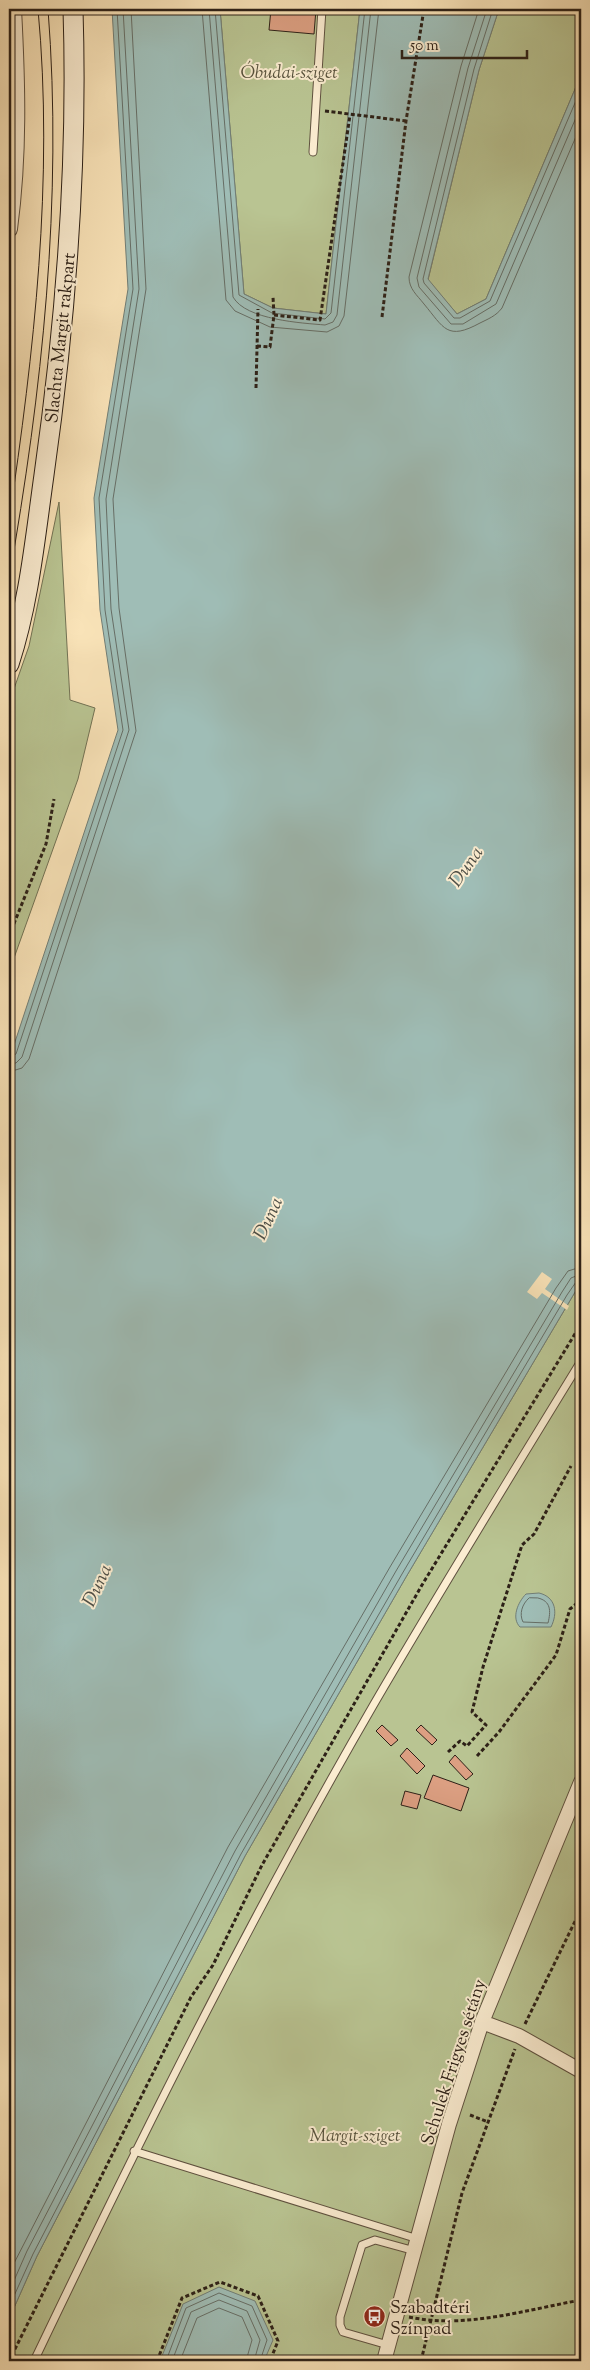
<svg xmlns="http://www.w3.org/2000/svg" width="590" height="2370" font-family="'Sorts Mill Goudy',serif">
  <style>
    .green { fill: #b9c492; stroke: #727254 }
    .water { fill: #9fbdb6; stroke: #717e76 }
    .pier { fill: #f9e3b8 }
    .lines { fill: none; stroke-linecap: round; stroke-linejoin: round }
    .shore { stroke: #666e66; stroke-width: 1 }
    .building { fill: #dc9f82; stroke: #2c2017 }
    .service-casing { stroke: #5f513f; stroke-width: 9 }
    .minor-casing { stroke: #5f513f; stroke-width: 16 }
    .tertiary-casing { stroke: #5f513f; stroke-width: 18 }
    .secondary-casing { stroke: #2c2017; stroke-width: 21 }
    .path { stroke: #2c2017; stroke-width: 3; stroke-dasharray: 4 2.5; stroke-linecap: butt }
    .service { stroke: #fbedd1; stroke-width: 7 }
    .minor { stroke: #fbedd1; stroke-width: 14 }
    .tertiary { stroke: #fbedd1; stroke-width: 16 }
    .secondary { stroke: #fbedd1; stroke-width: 19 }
    .tram { stroke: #2c2017; stroke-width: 1 }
    .labels { text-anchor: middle; stroke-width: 4; stroke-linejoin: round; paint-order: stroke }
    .park-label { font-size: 18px; font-style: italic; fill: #56513c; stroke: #fbedd1 }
    .street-label { font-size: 18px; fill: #2c2017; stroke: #fbedd1 }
    .poi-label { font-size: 18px; fill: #2c2017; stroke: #fbedd1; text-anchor: start }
    .water-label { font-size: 19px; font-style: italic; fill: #4e4f47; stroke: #fbedd1 }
  </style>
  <rect width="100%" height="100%" fill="#f9e3b8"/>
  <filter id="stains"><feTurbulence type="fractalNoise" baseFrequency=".004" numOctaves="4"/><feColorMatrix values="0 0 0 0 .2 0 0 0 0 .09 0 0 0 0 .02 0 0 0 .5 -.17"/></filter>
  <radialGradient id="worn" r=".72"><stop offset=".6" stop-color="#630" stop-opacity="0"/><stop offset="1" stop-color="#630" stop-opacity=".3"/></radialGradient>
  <path class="green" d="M220,9h140l-34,305 -53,-6 -29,-14z
    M499,9h82v66l-95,224 -29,15 -29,-34 51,-210z
    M59,502l11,198 25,8 -17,71 -69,193v-269l20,-57z
    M581,1282v1079h-572v-42l28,-63 208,-400 161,-279z"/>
  <path class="water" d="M112,9h108l24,285 29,14 53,6 34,-305h139l-20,61 -51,209 29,35 29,-15 95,-224v1207l-175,295 -161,279 -208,400 -28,63v-1259l109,-330 -18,-120 -6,-112 34,-209z
    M539,1593c17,4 19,20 12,34h-31c-9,-9 -2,-25 6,-33z
    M219,2287l36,14 18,39 -9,21h-104l23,-57z"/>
  <path class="pier" d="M542,1272l10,7 -7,10 24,17 -2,4 -25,-17 -5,6 -10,-7z"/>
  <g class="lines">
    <path class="shore" d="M202,9l24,291 9,11 35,16 57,5 12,-6 5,-10 35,-307
      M209,9l24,288c13,23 69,26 92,28l8,-3 4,-7 34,-306
      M215,9l24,286 33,18 53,6 6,-6 34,-304
      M479,9l-18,57 -52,211c0,12 8,18 15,27 20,24 23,37 56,19 8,-4 16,-7 22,-15l79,-183
      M487,9l-19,59 -51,210 2,9 32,37h12l33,-20 85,-198
      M493,9l-19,60 -51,210 1,4 30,35h6l30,-17 91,-212
      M9,1058l7,-4 107,-324 -18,-120 -6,-112 34,-209 -16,-280
      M9,1064l7,-1 6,-6 107,-327 -18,-121 -5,-110 33,-210 -16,-280
      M9,1072l13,-4 7,-9 107,-328 -17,-123 -6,-109 33,-210 -15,-280
      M538,1598c13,3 13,13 10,25l-25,-1c-4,-8 -1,-18 6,-24z
      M9,2273l219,-426 162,-280 166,-279 12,-17 13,-4
      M9,2292l18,-41 208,-400 161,-280 166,-279 9,-14 10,-4
      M9,2307l24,-53 208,-400 161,-280 165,-279 9,-13 5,-1
      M166,2361l20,-53 33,-15 33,13 15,34 -7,21
      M172,2361l19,-49 28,-12 28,11 13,29 -6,21
      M180,2361l17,-43 22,-10 23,9 10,23 -6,21"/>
  </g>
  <path class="building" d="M271,9h45l-2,25 -45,-4z
    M382,1725l16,15 -7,6 -15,-15z
    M421,1725l16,15 -5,5 -16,-15z
    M407,1748l18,18 -8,8 -17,-18z
    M455,1755l18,19 -7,6 -17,-18z
    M433,1775l36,13 -8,23 -37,-13z
    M405,1791l16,4 -4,14 -16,-4z"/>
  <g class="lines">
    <defs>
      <path id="service" d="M313,152l9,-143
        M134,2151l284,88
        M388,2345l-45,-13 -3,-7v-8l22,-72 13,-5 40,11
        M34,2361c106,-222 216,-443 340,-657 67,-115 137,-229 207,-343"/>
      <path id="minor" d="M482,2022l37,14 62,35
        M384,2361l65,-237 33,-102 99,-240"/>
      <path id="tertiary" d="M9,229c10,-75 8,-145 4,-220"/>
      <path id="secondary" d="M9,664c20,-61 26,-125 35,-189 22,-155 34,-310 29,-466"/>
    </defs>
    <use href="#service" class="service-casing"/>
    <use href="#minor" class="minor-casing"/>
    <use href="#tertiary" class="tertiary-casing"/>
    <use href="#secondary" class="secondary-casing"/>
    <path class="path" d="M325,111l81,10
      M274,315l46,5 30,-205
      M382,317l24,-196 18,-112
      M257,346l13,1 4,-32 -1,-18
      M256,388l2,-79
      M9,936l37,-92 8,-45
      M579,1316l2,1
      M448,1752l12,-11 7,5 19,-21 -14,-13 11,-45 39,-122 12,-11 37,-68
      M477,1756l22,-24 57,-77 14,-46 11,-9
      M525,2024l56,-115
      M470,2115l18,7
      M409,2317c57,12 116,-7 172,-17
      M9,2361l182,-364 22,-32 49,-100 160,-280 159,-261
      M157,2361l25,-63 38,-16 38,14 20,45 -8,20
      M421,2361l41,-168 53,-144"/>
    <use href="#service" class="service"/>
    <use href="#minor" class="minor"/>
    <use href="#tertiary" class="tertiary"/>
    <use href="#secondary" class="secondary"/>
    <path class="tram" d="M9,521c25,-170 45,-341 29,-512
      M9,579c33,-188 54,-379 39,-570"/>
  </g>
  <defs>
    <symbol id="bus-disc" viewBox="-11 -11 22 22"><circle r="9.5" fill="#8f2418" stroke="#fbedd1"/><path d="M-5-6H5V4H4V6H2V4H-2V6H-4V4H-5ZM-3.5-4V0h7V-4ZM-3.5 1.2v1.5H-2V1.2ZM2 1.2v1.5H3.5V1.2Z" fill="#fff"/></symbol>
  </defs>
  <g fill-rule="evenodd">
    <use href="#bus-disc" x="362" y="2304" width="25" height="25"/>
  </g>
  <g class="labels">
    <g class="park-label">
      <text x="289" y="78">Óbudai-sziget</text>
      <text x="355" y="2141">Margit-sziget</text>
    </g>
    <g class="street-label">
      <text transform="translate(60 338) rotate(-84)" y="6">Slachta Margit rakpart</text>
      <text transform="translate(453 2062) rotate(-72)" y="6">Schulek Frigyes sétány</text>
    </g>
    <g class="poi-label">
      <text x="390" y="2313">Szabadtéri<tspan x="390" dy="21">Színpad</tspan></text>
    </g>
    <g class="water-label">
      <text transform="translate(465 866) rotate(-55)" y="7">Duna</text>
      <text transform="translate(267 1218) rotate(-65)" y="7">Duna</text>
      <text transform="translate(96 1585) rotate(-65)" y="7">Duna</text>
    </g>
  </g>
  <rect width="590" height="2370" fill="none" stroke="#f9e3b8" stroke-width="30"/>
  <rect x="10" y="10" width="570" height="2350" fill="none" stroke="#2c2017" stroke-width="2.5"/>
  <rect x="15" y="15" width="560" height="2340" fill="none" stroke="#2c2017"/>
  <path d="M402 50v8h125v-8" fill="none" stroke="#2c2017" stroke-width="2.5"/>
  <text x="410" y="50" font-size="15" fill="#2c2017" stroke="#fbedd1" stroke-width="4" paint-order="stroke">50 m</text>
  <rect width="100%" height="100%" filter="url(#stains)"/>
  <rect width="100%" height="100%" fill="url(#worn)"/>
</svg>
